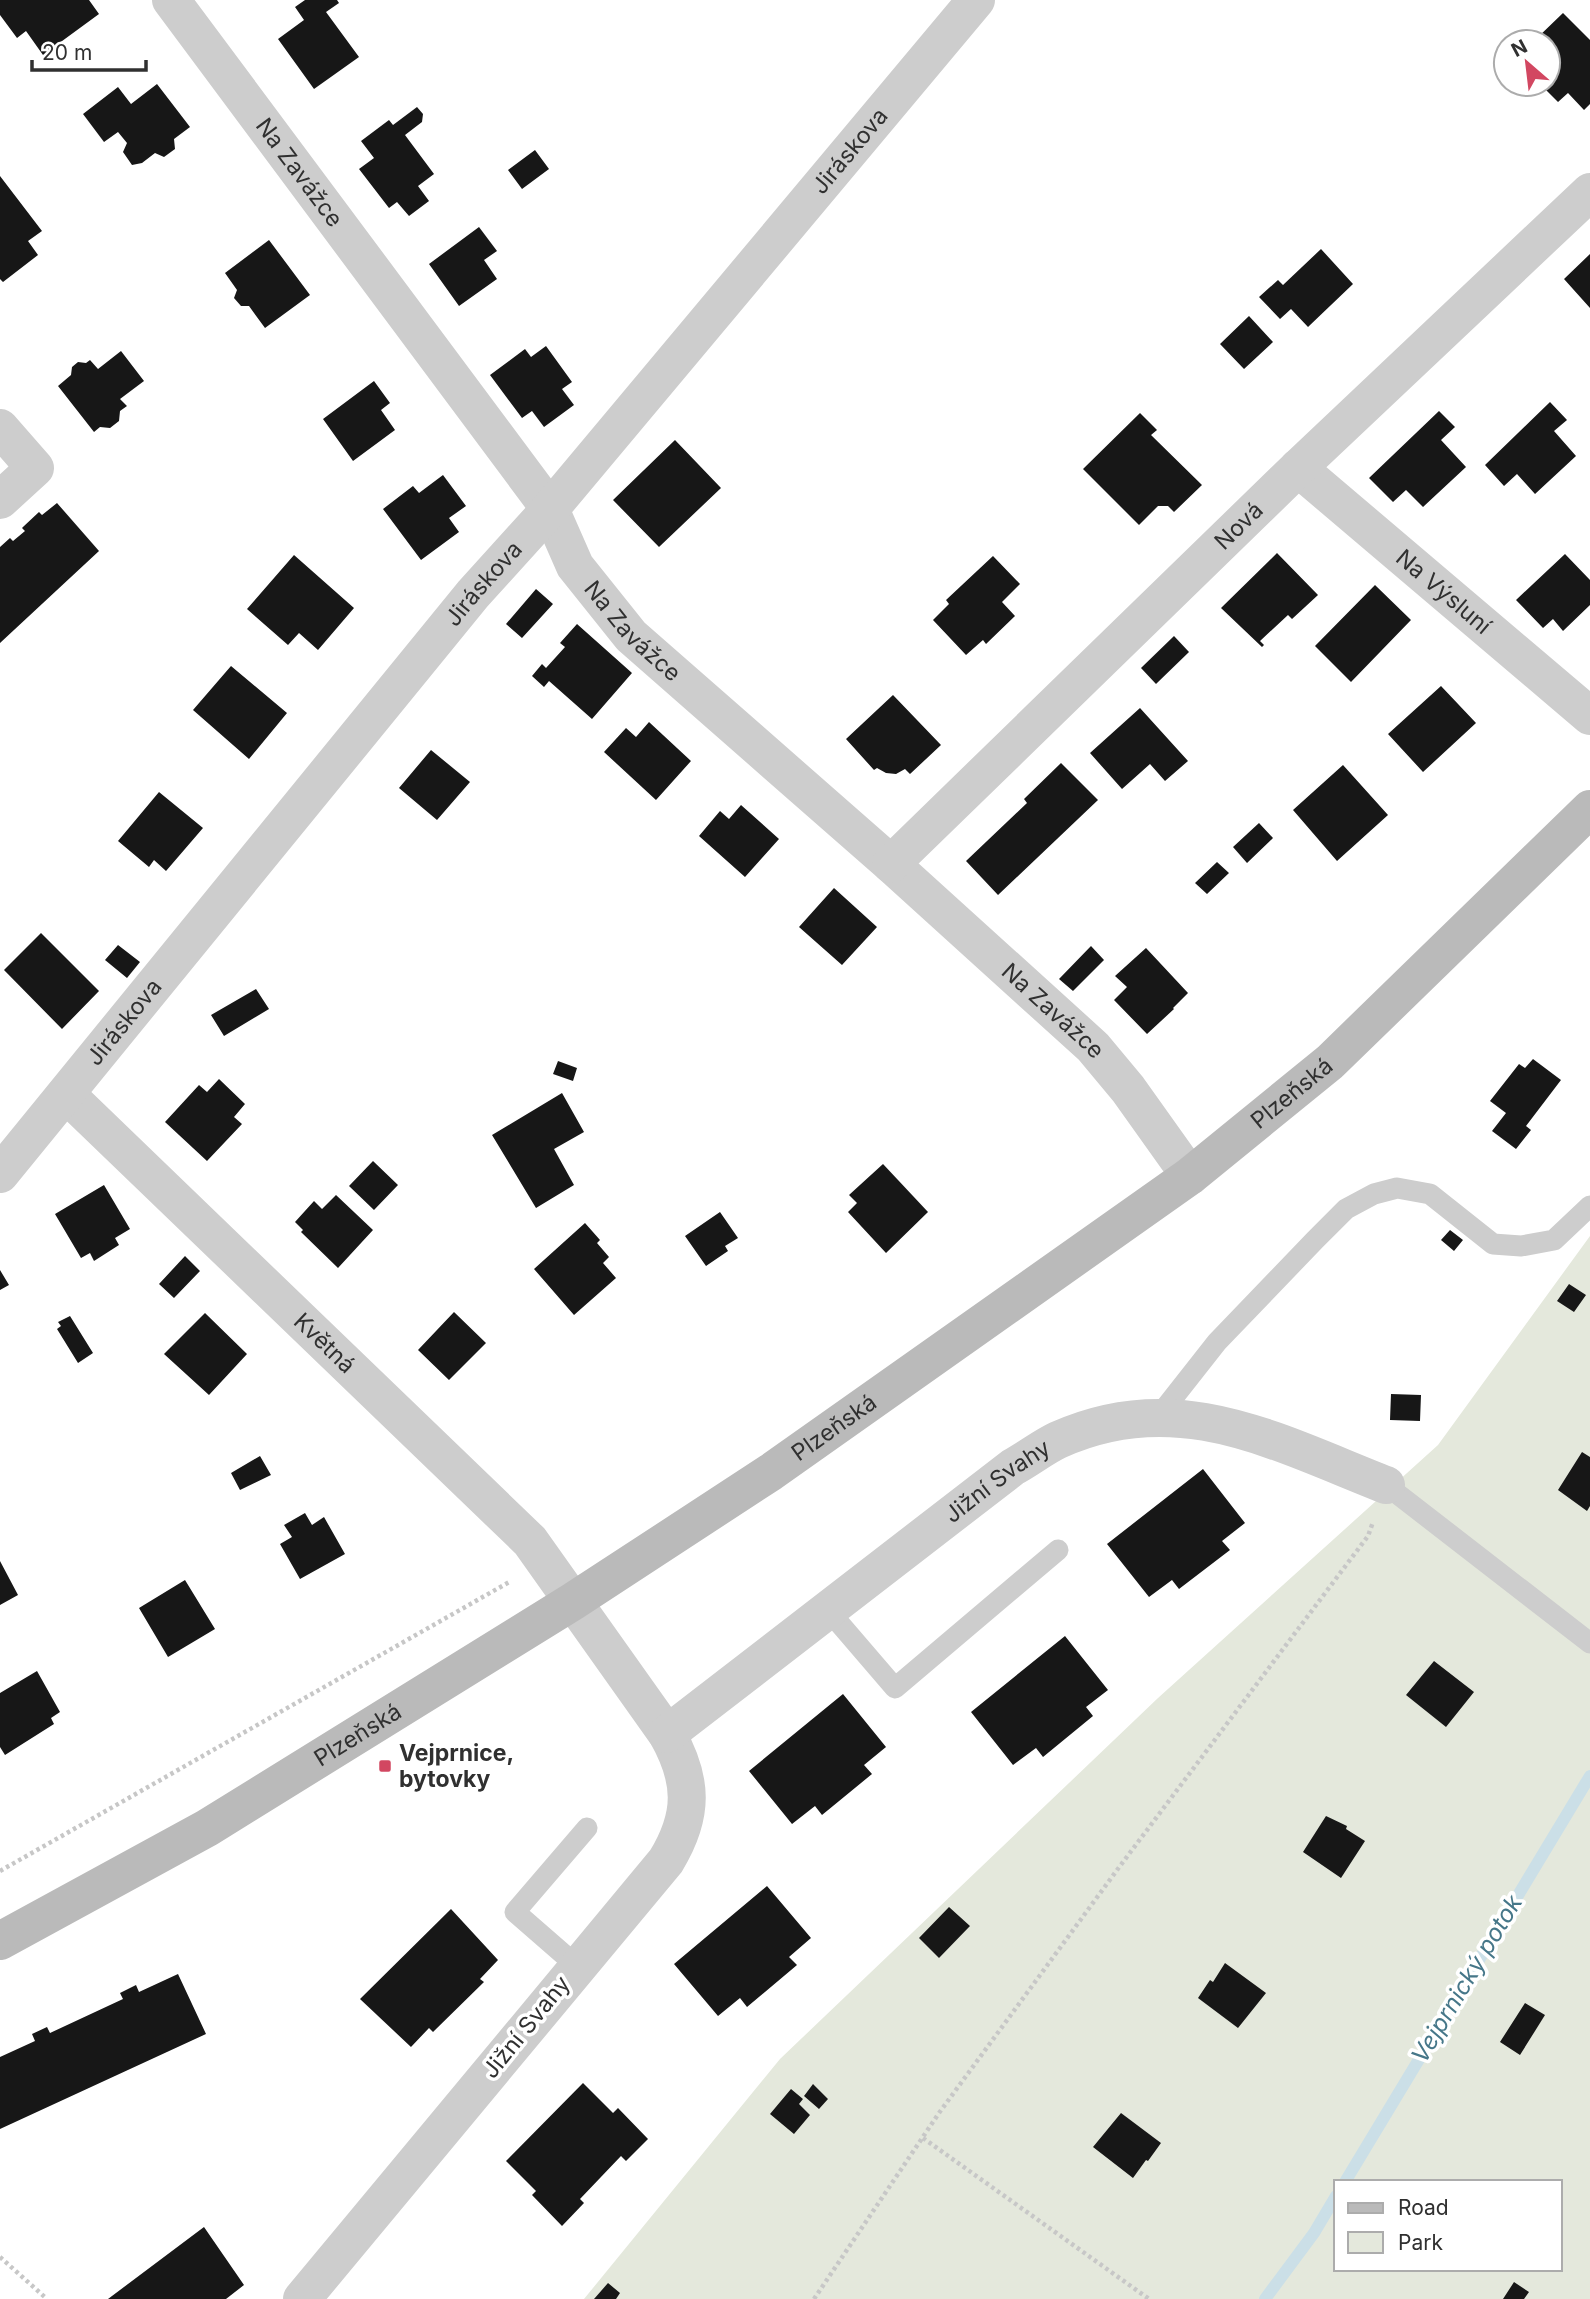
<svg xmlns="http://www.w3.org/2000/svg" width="1590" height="2299" font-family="Inter,sans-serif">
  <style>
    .green { fill: #e4e8dc; fill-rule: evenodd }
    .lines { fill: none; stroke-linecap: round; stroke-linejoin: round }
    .stream { stroke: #cbdfe7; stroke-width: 12 }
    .building { fill: #171717 }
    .path { stroke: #c7c7c7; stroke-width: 4.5; stroke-dasharray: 3.5 3.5; stroke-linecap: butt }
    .service { stroke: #cdcdcd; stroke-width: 21 }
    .minor { stroke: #cdcdcd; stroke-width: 38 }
    .secondary { stroke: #bababa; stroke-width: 38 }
    .poi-dot { fill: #d24761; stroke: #fff; stroke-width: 2.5 }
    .labels { text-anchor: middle; stroke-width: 7; stroke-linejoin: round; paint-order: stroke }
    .street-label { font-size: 23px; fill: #303030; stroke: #fff }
    .poi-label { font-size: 23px; font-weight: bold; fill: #303030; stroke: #fff; text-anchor: start }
    .water-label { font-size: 24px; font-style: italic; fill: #467789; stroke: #fff }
  </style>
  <rect width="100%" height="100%" fill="#fff"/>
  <path class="green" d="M1590,1236v1063h-1006l196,-240 378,-361 280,-253zM1336,2182h224v87h-224z"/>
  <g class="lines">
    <path class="stream" d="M1345,2182l245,-406
      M1265,2299l49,-66 22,-37"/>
  </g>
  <path class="building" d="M0,0h89l10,14 -56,41 -17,-24 -9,7 -17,-23z
    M305,0h32l2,3 -13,9 33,45 -45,32 -36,-50 26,-19 -9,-13z
    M1563,13l27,27v64l-6,6 -16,-17 -10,9 -18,-18h8v-42h-13l1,-3z
    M157,84l33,43 -16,12 1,10 -11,8 -9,-4 -13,10 -10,2 -9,-13 4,-9 -9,-11 -14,10 -21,-28 35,-27 13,17z
    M417,107l6,7 -1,8 -17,13 29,39 -16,12 11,15 -20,15 -12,-14 -8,6 -30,-39 15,-11 -13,-17 28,-21 4,5z
    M535,150l14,19 -27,20 -14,-19z
    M0,176l42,55 -14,10 10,14 -35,27 -3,-3z
    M479,227l18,24 -13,9 13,19 -38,27 -30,-42z
    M269,240l41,55 -45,33 -16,-22h-8l-7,-8 3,-8 -12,-17z
    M1321,249l32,35 -45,43 -17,-18 -11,10 -21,-22 19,-17 5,5z
    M1590,254v54l-26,-29z
    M1249,316l24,26 -29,27 -24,-25z
    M546,346l26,36 -10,7 12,16 -30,22 -12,-16 -10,7 -32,-43 35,-26 6,8z
    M121,351l23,30 -24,18 7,7 -7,5 -1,10 -9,7 -10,-1 -6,5 -36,-46 13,-11 1,-8 6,-5 8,1 4,-3 8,9z
    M374,381l16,22 -9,7 14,20 -42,31 -30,-42z
    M1550,402l17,18 -13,11 22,25 -41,38 -18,-20 -13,12 -19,-21z
    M1439,411l16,16 -14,13 25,27 -43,40 -17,-17 -13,12 -24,-24z
    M1140,413l17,17 -6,5 51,50 -28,27 -6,-6h-10l-19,19 -56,-56z
    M675,440l46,48 -62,59 -46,-47z
    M443,475l23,31 -17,12 10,14 -38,28 -38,-51 30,-23 6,7z
    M57,503l42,48 -99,92v-96l10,-9 3,3 12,-10 -3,-3 2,-2 15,-14 3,3z
    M1277,553l41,42 -26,24 -4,-4 -28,26 4,4 -2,2 -41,-39z
    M1565,554l25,26v25l-27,26 -10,-12 -10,9 -27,-28z
    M294,555l60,53 -36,42 -19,-17 -11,12 -41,-36z
    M993,556l27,28 -18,18 13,14 -29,28 -3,-4 -17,15 -33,-35 16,-16 -3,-4z
    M1375,585l36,35 -60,62 -36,-36z
    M536,589l17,15 -31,34 -16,-14z
    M577,624l55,49 -40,46 -43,-38 -5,6 -12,-11 10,-12 4,4 19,-21 -5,-4z
    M1174,636l15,16 -33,32 -15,-16z
    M231,666l56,47 -38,46 -56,-49z
    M1441,686l35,37 -53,49 -35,-38z
    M893,695l48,50 -31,29 -5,-5 -9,5 -10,-1 -9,-5 -3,2 -28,-31z
    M1140,708l48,53 -23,20 -15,-17 -28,25 -32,-36z
    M649,722l42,39 -35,39 -52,-48 22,-24 10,9z
    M431,750l39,32 -33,38 -38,-32z
    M1061,763l37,37 -100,95 -32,-34 61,-58 -3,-4z
    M1343,765l45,50 -51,46 -44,-51z
    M159,792l44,36 -37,43 -12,-11 -5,7 -31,-26z
    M741,805l38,34 -34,38 -46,-41 21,-25 9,8z
    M1259,823l14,15 -26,25 -14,-16z
    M1217,862l12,11 -22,21 -12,-11z
    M834,888l43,39 -35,38 -43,-38z
    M41,933l58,58 -37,38 -58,-59z
    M118,945l22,17 -13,16 -22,-18z
    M1091,946l13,14 -31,31 -14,-12z
    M1146,948l42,45 -15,15 1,1 -27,25 -33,-34 13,-13 -12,-11z
    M256,989l13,20 -45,27 -13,-21z
    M1533,1059l28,21 -35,46 5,4 -15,19 -24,-18 14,-18 -16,-12 29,-37 6,4z
    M558,1061l19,7 -4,13 -20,-7z
    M219,1079l26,25 -11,13 8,7 -35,37 -42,-39 34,-37 8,7z
    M562,1093l22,39 -30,17 20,36 -38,23 -44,-73z
    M373,1161l25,24 -24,25 -25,-24z
    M883,1164l45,48 -42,41 -38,-41 9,-9 -8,-8z
    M104,1185l26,44 -15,9 4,7 -25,16 -4,-8 -9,5 -26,-44z
    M336,1195l37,35 -35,38 -37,-36 2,-2 -8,-8 19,-21 8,8z
    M720,1212l18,26 -13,8 3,5 -22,15 -21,-30z
    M585,1223l15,17 -3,3 12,14 -6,6 13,15 -42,37 -40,-46z
    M1450,1230l13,10 -9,11 -13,-11z
    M185,1256l15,15 -26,27 -15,-14z
    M0,1270l9,15 -9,5z
    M1569,1284l17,11 -12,17 -17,-11z
    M454,1312l32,31 -37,37 -31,-30z
    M205,1313l42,41 -38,41 -45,-41z
    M70,1316l23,37 -15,10 -21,-34 4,-3 -3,-4z
    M1391,1394l30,1 -1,26 -30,-1z
    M1582,1452l8,5v49l-3,5 -29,-21z
    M260,1456l11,19 -31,15 -9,-17z
    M1203,1469l42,54 -23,18 8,9 -51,39 -7,-9 -23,17 -42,-53z
    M305,1513l7,12 12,-8 21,37 -45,25 -20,-35 12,-7 -8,-12z
    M0,1561l18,34 -18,10z
    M185,1580l30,49 -47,28 -29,-49z
    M1065,1636l43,54 -22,17 7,9 -50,41 -7,-9 -23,17 -42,-53z
    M1434,1661l40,31 -28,35 -40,-32z
    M37,1671l23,41 -9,6 3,6 -49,31 -5,-8v-54z
    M843,1694l43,53 -22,18 8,9 -50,41 -7,-9 -23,18 -43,-53z
    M1326,1816l21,10 -1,3 19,12 -24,37 -38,-26z
    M767,1886l44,52 -22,19 8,8 -50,42 -7,-9 -22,18 -44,-52z
    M949,1907l21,19 -31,32 -20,-20z
    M451,1909l47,51 -18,19 4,3 -51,50 -4,-4 -18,19 -51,-48z
    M1225,1963l41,30 -28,35 -40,-30 12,-18 3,2z
    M178,1974l28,60 -206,95v-72l35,-16 -3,-7 15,-7 3,6 73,-34 -3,-6 16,-8 3,7z
    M1525,2003l20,12 -25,40 -20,-13z
    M583,2083l30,30 5,-5 30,31 -22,22 -5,-5 -41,43 4,4 -22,23 -30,-31 4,-4 -30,-30z
    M813,2084l15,15 -9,10 -15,-13z
    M791,2089l12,10 -4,5 11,11 -16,19 -24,-20z
    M1121,2113l40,30 -13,18 -2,-1 -13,18 -40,-31z
    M204,2227l40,58 -18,14h-118z
    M1514,2282l15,10 -5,7h-21z
    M608,2283l12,10 -4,6h-22z"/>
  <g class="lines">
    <path class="path" d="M0,1871l511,-290
      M923,2138l226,161
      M0,2257l47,42
      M814,2299l125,-186 181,-247 248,-330 5,-14"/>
    <path class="service" d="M1158,1417l59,-75 98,-102 31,-31 28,-15 23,-6 33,6 63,50 28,2 33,-6 36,-34
      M1386,1485l204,158
      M828,1610l67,78 163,-138
      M577,1966l-62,-54 72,-84"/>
    <g class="minor">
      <path id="s1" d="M171,0l379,509 25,57 56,70 260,228 202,183 35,42 62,87"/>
      <path d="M0,428l35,40 -35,32"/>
      <path id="s2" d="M1298,468l292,248"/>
      <path id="s3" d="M891,864l407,-396 292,-276"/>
      <path id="s4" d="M66,1094l464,447 137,193c26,46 27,81 -1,127l-364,438"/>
      <path id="s5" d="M0,1174l473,-580 77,-85 426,-509"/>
      <path id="s6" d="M667,1734l346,-267c15,-8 30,-20 45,-27 119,-54 218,2 328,45"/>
    </g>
    <path class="secondary" id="s7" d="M0,1941l207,-113 365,-226 199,-130 419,-296 140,-114 260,-253"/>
  </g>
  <rect class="poi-dot" x="378" y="1759" width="14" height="14" rx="3.5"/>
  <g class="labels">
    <g class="street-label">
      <text dy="8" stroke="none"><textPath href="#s5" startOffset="1330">Jiráskova</textPath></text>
      <text dy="8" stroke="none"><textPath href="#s1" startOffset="215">Na Zavážce</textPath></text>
      <text dy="8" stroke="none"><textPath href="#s3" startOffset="485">Nová</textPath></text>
      <text dy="8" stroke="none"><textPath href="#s5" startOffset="763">Jiráskova</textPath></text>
      <text dy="8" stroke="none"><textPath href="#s2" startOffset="191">Na Výsluní</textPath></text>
      <text dy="8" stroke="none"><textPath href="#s1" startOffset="784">Na Zavážce</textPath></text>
      <text dy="8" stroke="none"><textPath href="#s1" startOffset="1351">Na Zavážce</textPath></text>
      <text dy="8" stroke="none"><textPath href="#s5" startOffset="196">Jiráskova</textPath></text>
      <text dy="8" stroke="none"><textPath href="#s7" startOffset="1547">Plzeňská</textPath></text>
      <text dy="8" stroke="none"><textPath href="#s4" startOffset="359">Květná</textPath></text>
      <text dy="8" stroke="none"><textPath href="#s7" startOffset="980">Plzeňská</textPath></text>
      <text dy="8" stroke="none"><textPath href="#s6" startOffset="416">Jižní Svahy</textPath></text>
      <text dy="8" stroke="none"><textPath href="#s7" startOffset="413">Plzeňská</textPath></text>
      <text transform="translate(526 2027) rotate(-51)" y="8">Jižní Svahy</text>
    </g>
    <g class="poi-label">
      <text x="399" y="1761">Vejprnice,<tspan x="399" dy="26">bytovky</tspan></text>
    </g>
    <g class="water-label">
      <text transform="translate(1467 1979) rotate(-59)" y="8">Vejprnický potok</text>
    </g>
  </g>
  <rect x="1334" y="2180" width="228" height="91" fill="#ffffff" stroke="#acacac" stroke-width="2"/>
  <rect x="1348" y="2203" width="35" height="10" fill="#bababa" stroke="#acacac" stroke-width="2"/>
  <text x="1398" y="2215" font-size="21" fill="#303030">Road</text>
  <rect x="1348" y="2232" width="35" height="21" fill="#e4e8dc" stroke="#acacac" stroke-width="2"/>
  <text x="1398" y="2250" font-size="21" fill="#303030">Park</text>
  <g transform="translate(1527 63) rotate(332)"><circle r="33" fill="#ffffff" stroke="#acacac" stroke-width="2"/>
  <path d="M0-5L12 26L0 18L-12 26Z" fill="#d24761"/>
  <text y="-10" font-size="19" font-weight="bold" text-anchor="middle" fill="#303030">N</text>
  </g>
  <path d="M32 60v10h114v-10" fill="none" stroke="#303030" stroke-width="3.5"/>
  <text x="42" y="60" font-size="21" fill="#303030" stroke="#ffffff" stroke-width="5" paint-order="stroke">20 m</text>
</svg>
